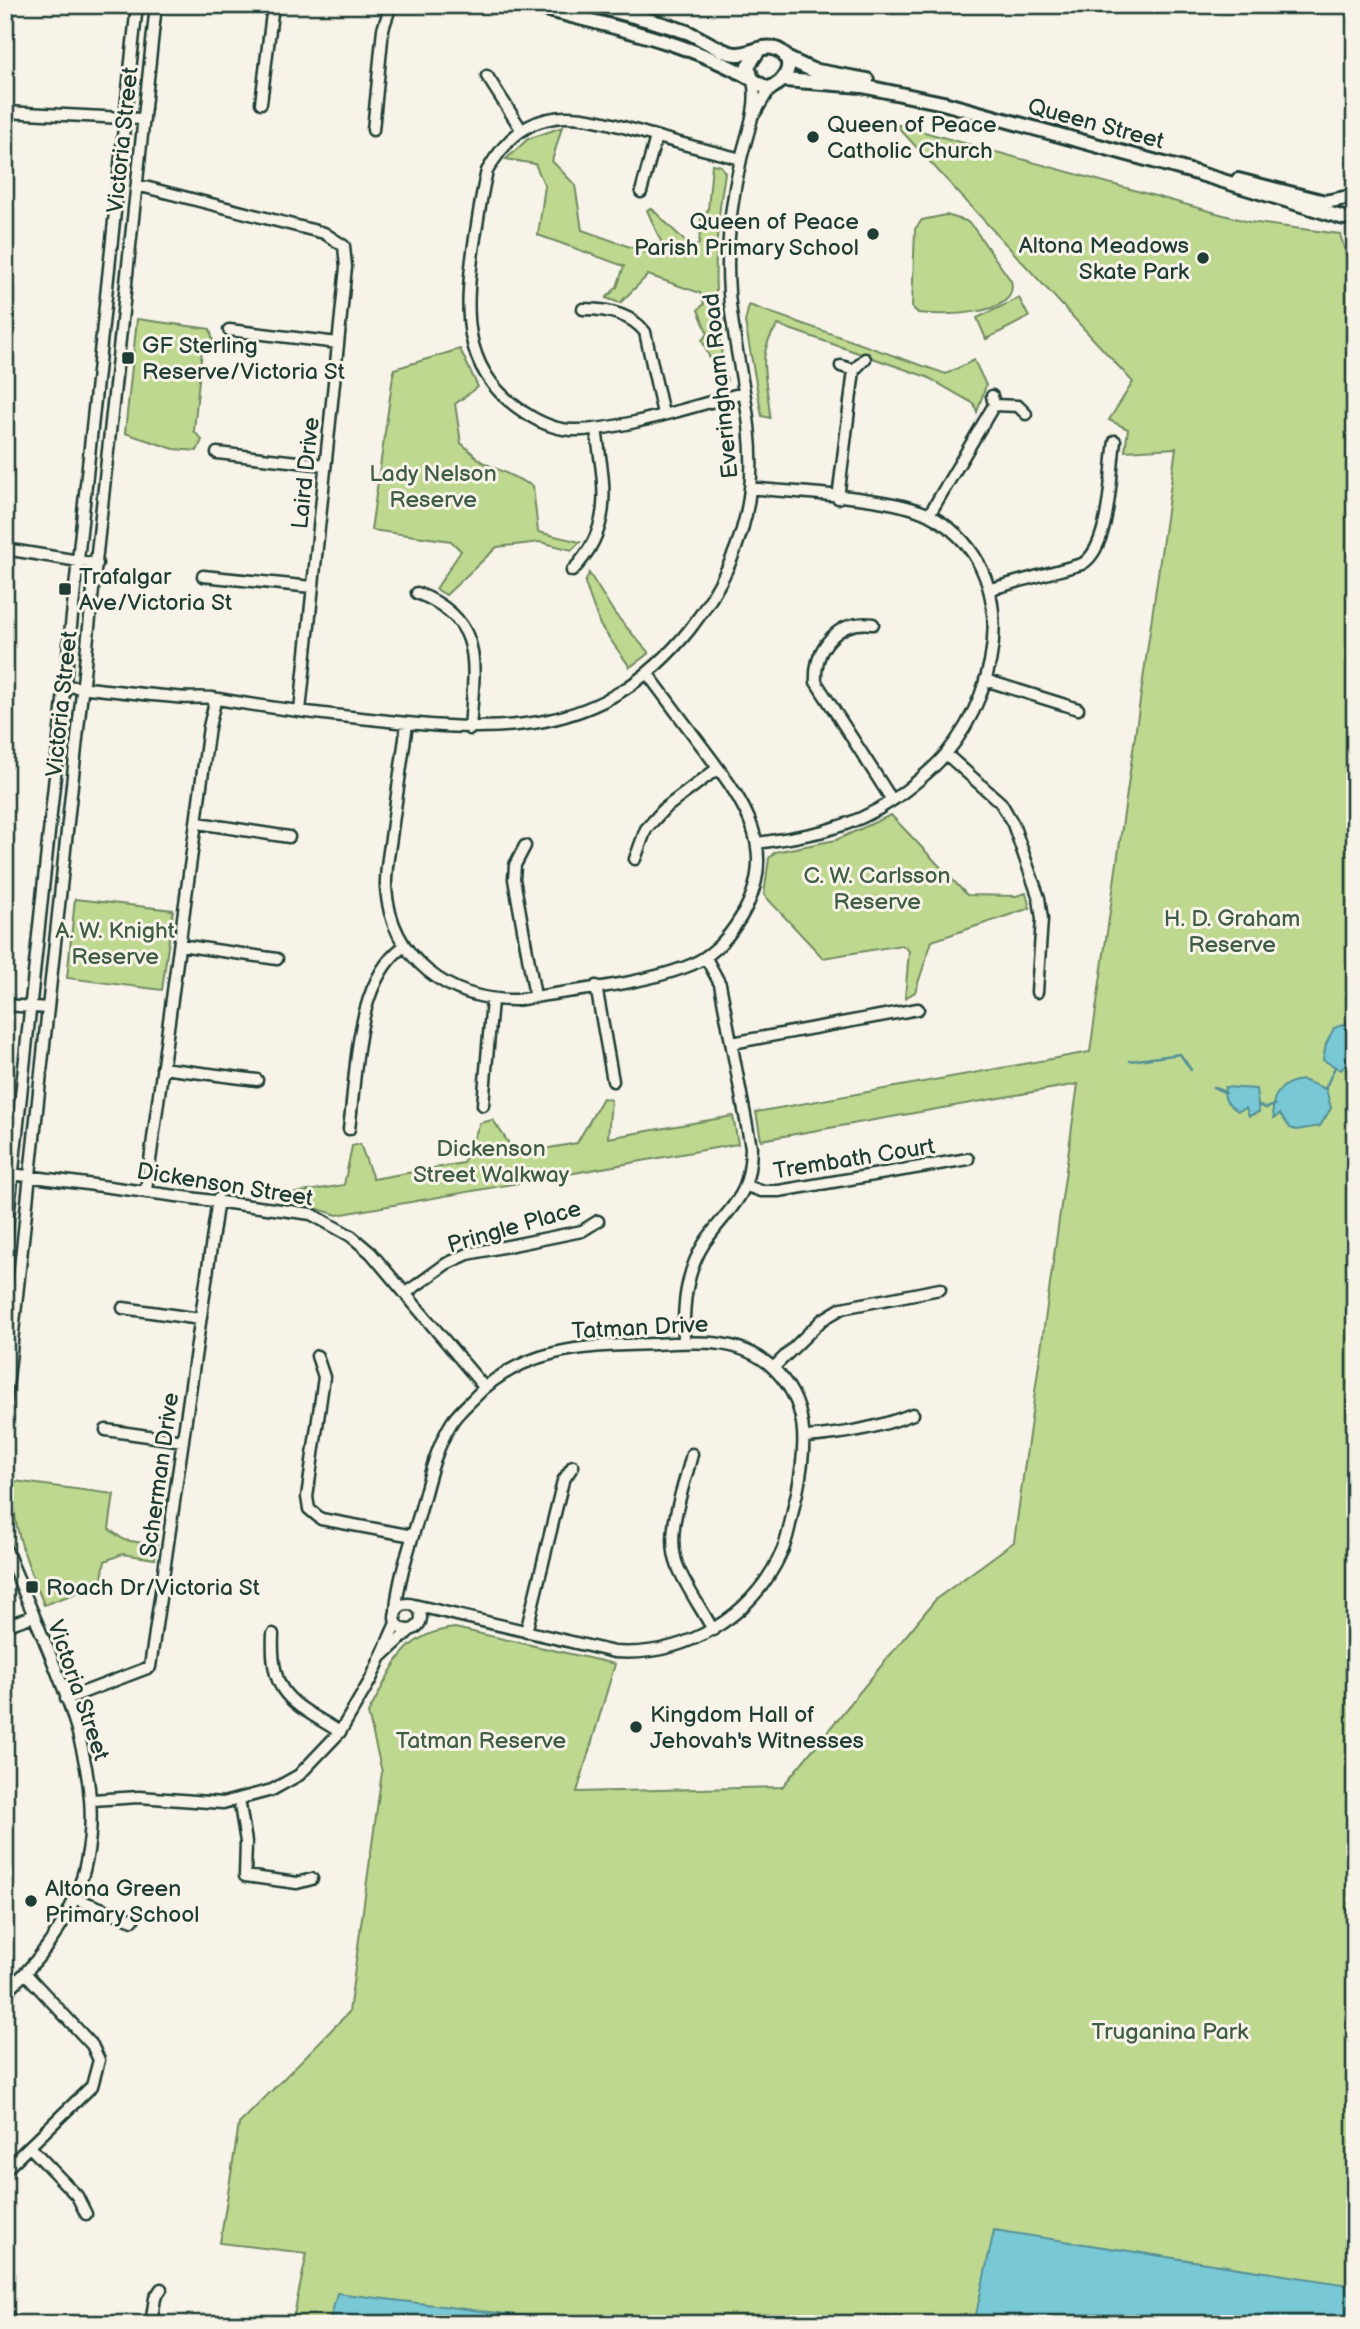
<svg xmlns="http://www.w3.org/2000/svg" width="1360" height="2329" font-family="'Balsamiq Sans',sans-serif">
  <style>
    .green { fill: #bfd88f; stroke: #6f8a62; stroke-width: 2 }
    .water { fill: #79c8d6; stroke: #559095; stroke-width: 2 }
    .lines { fill: none; stroke-linecap: round; stroke-linejoin: round }
    .stream { stroke: #559095; stroke-width: 2.5 }
    .minor-casing { stroke: #1f3d34; stroke-width: 15 }
    .major-casing { stroke: #1f3d34; stroke-width: 18 }
    .minor { stroke: #f7f3e8; stroke-width: 10 }
    .major { stroke: #f7f3e8; stroke-width: 12 }
    .poi-dot { fill: #1f3d34; stroke: #f7f3e8; stroke-width: 2.5 }
    .labels { text-anchor: middle; stroke-width: 6; stroke-linejoin: round; paint-order: stroke }
    .street-label { font-size: 23px; fill: #1f3d34; stroke: #f7f3e8 }
    .poi-label { font-size: 23px; fill: #1f3d34; stroke: #f7f3e8; text-anchor: start }
    .park-label { font-size: 23px; fill: #3f5c46; stroke: #f7f3e8 }
  </style>
  <rect width="100%" height="100%" fill="#f7f3e8"/>
  <filter id="ink" filterUnits="userSpaceOnUse"><feTurbulence type="fractalNoise" baseFrequency=".0143" numOctaves="2"/><feDisplacementMap in="SourceGraphic" scale="14" xChannelSelector="R" yChannelSelector="G"/><feConvolveMatrix kernelMatrix="1 2 1 2 8 2 1 2 1" color-interpolation-filters="sRGB"/></filter>
  <g filter="url(#ink)">
    <path class="green" d="M895,124l354,98 91,12 12,41 3,40v2009h-1063l15,-71 -87,-10 19,-119 110,-112 33,-240 -14,-59c25,-42 31,-79 87,-85l160,36 -38,128 205,-5 154,-188 78,-57 64,-458 -317,56 -5,-28 334,-60 86,-604 -51,3 3,-22 -19,-9 24,-38z
      M562,127l-10,34 23,24 7,45 65,23 16,-7 -16,-36 4,-2 41,40 7,-4 2,-28 7,-6 4,-46 9,2 4,7c-12,69 -14,139 2,208l-5,6 -20,-47 6,-6 -10,-24 6,-6 -4,-11 -52,-18 -28,28 -14,-5 11,-11 7,-21 -86,-31 7,-49 -10,-22 -29,-5 22,-20z
      M946,215l20,6 7,6 38,54c10,37 -72,34 -93,32l-6,-6 3,-78 7,-9z
      M1019,298l10,19 -43,22 -9,-21z
      M749,305l197,69 28,-14 12,25 -9,27 -3,-8 -47,-27 -149,-52c-25,31 -9,58 -8,93l-8,-2 -17,-94z
      M137,319l73,10 3,12 -11,8 -8,82 8,9 -5,11 -23,-2 -49,-16z
      M460,349l18,38 -23,17 6,39 21,19 51,24 5,46 42,10 -8,8 -32,-8 -43,5 -51,48 -10,-6 25,-38 -10,-10 -80,-11 23,-161z
      M589,573l26,41 34,39 -19,14 -30,-42 -15,-42z
      M891,815l76,80 49,1 10,-3 4,15 -98,33 -17,51 -10,6 4,-47 -7,-6 -79,13 -59,-63 5,-37 6,-6 61,-12z
      M75,899l98,11 -11,80 -95,-12z
      M603,1098l8,2 -3,38 125,-22 5,28 -401,71 -59,-19 66,-11 8,-39 8,-2 13,35 90,-16 17,-40 13,-3 23,34 61,-11z
      M14,1481l100,13 -5,35 15,11 33,5 -2,14 -33,-5 -17,7 -4,23 -57,21c-16,-41 -34,-79 -30,-124z"/>
    <path class="water" d="M1355,1020v34l-14,16 -18,-10 3,-16 8,-16z
      M1302,1080l24,9 5,19 -11,18 -24,4 -6,-2 -10,-14 -6,4c-5,-22 8,-36 28,-38z
      M1225,1087l31,2 3,23 -10,4 -3,-8 -8,3c-10,-6 -16,-12 -13,-24z
      M994,2230l361,56v38h-381z
      M337,2293l250,31h-258z"/>
    <g class="lines">
      <path class="stream" d="M1130,1061l50,-7 11,16
        M1213,1087l13,6
        M1325,1089l10,-22
        M1258,1105l8,3 9,-3"/>
      <defs>
        <path id="minor" d="M487,76l34,53
          M261,103l12,-98
          M5,112l139,7
          M755,113l12,-20 7,-6
          M373,130l10,-101 8,-24
          M741,159c-30,-8 -60,-15 -90,-24 -69,-20 -121,-39 -164,36 -6,24 -9,49 -13,73 -9,63 -14,123 44,164 15,11 34,21 53,22 47,2 125,-25 172,-37
          M137,185l187,48 20,13 2,21 -46,444
          M641,192l15,-55
          M583,309c22,0 48,5 62,23l18,82
          M229,330l109,13
          M841,366l13,4 11,-11
          M992,396l2,9 24,1 8,8
          M217,453l108,12
          M750,488c45,5 142,8 179,27 92,48 75,171 16,240 -15,17 -34,32 -52,45 -42,29 -86,36 -136,43
          M838,498l16,-128
          M929,515l65,-110
          M5,549l92,15
          M572,571c43,-44 32,-86 24,-142
          M203,576l109,11
          M991,589l91,-25c29,-17 28,-91 33,-123
          M417,593c70,27 57,74 53,136
          M873,624c-35,-5 -59,24 -57,58l76,118
          M985,680l93,29
          M65,686c37,3 73,8 110,11 14,2 29,-1 43,2 51,9 101,15 152,20 128,15 232,20 320,-90 31,-40 55,-89 60,-140 7,-65 -16,-131 -21,-196 -3,-43 2,-92 12,-134 6,-26 18,-52 12,-79
          M407,724c-5,35 -10,70 -15,106 -2,18 -7,39 -6,58 5,71 63,113 131,112 53,-10 116,-14 166,-32 27,-9 44,-28 58,-51 40,-66 3,-115 -37,-168 -19,-25 -38,-51 -57,-76
          M946,754l55,49 12,21 26,74 3,21 -5,73
          M198,823l91,14
          M525,846l-10,19 -1,14 21,117
          M635,859l11,-30 18,-20 54,-41
          M180,945l97,14
          M596,986l17,95
          M5,1005l43,3
          M732,1043l186,-34
          M162,1068l95,12
          M483,1105l9,-105
          M349,1129c8,-57 6,-147 54,-182
          M12,1174l299,40 40,22 20,17 113,134
          M747,1186l14,5h18l189,-32
          M146,1190l63,-463 5,-21 -2,-8
          M5,1246l132,-1241
          M406,1293l40,-29 22,-10 114,-23 16,-10
          M123,1308l77,11
          M684,1342c-1,-35 1,-69 21,-100 27,-39 45,-42 46,-95l-31,-163 -14,-26
          M317,1356l7,21 -17,120 2,12 12,10 92,17
          M773,1368l49,-48 20,-12 98,-19
          M5,1407l151,-1402
          M106,1430l77,11
          M806,1437c39,-3 71,-9 107,-23
          M692,1454c-8,34 -28,79 -14,113 9,22 24,42 35,63
          M5,1547c65,161 155,302 0,446
          M395 1617a13 13 0 1 1 26 0a13 13 0 1 1-26 0Z
          M396,1610c2,-32 15,-67 24,-98 8,-30 15,-63 32,-90 5,-8 14,-16 21,-23 50,-53 114,-53 182,-55 40,-2 83,-7 116,22 39,36 36,79 26,127 -5,18 -7,39 -14,56 -29,68 -97,108 -169,103l-200,-47
          M5,1626l28,-10
          M526,1632l37,-151 10,-15
          M273,1634c-3,63 18,67 67,98
          M382,1656l28,-26
          M66,1699l84,-32 68,-468
          M239,1799l7,43 -1,34 52,7 15,-4
          M92,1800l47,-3 84,6 49,-13 27,-15 41,-43 31,-53 25,-56
          M76,1899l57,21
          M30,2147l47,49 9,18
          M5,2170l87,-84 7,-26 -7,-15 -66,-71
          M5,2314l10,10
          M151,2324l4,-26 6,-9"/>
        <path id="major" d="M530,5c73,20 155,35 222,74
          M593,5c31,9 64,16 94,27 15,6 34,21 49,22 12,1 26,-9 37,-6 26,7 15,38 -7,40l-14,-9 -4,-13 11,-16
          M786,58l26,12 55,10
          M784,80l78,6 81,17 254,70 147,45
          M1238,180l87,22 30,-6"/>
      </defs>
      <use href="#minor" class="minor-casing"/>
      <use href="#major" class="major-casing"/>
      <use href="#minor" class="minor"/>
      <use href="#major" class="major"/>
    </g>
  </g>
  <g class="poi-dot">
    <circle cx="813" cy="137" r="7"/>
    <circle cx="873" cy="234" r="7"/>
    <circle cx="1203" cy="258" r="7"/>
    <rect x="121" y="351" width="14" height="14" rx="3.5"/>
    <rect x="58" y="582" width="14" height="14" rx="3.5"/>
    <rect x="25" y="1580" width="14" height="14" rx="3.5"/>
    <circle cx="636" cy="1727" r="7"/>
    <circle cx="31" cy="1901" r="7"/>
  </g>
  <g class="labels">
    <g class="street-label">
      <text transform="translate(1096 123) rotate(15)" y="8">Queen Street</text>
      <text transform="translate(122 140) rotate(-84)" y="8">Victoria Street</text>
      <text transform="translate(720 386) rotate(-96)" y="8">Everingham Road</text>
      <text transform="translate(305 473) rotate(-84)" y="8">Laird Drive</text>
      <text transform="translate(61 704) rotate(-84)" y="8">Victoria Street</text>
      <text transform="translate(854 1158) rotate(-9)" y="8">Trembath Court</text>
      <text transform="translate(225 1184) rotate(9)" y="8">Dickenson Street</text>
      <text transform="translate(514 1226) rotate(-16)" y="8">Pringle Place</text>
      <text transform="translate(640 1327) rotate(-3)" y="8">Tatman Drive</text>
      <text transform="translate(159 1475) rotate(-82)" y="8">Scherman Drive</text>
      <text transform="translate(79 1690) rotate(71)" y="8">Victoria Street</text>
    </g>
    <g class="poi-label">
      <text x="827" y="132">Queen of Peace<tspan x="827" dy="26">Catholic Church</tspan></text>
      <text x="859" y="229" text-anchor="end">Queen of Peace<tspan x="859" dy="26">Parish Primary School</tspan></text>
      <text x="1189" y="253" text-anchor="end">Altona Meadows<tspan x="1189" dy="26">Skate Park</tspan></text>
      <text x="142" y="353">GF Sterling<tspan x="142" dy="26">Reserve/Victoria St</tspan></text>
      <text x="79" y="584">Trafalgar<tspan x="79" dy="26">Ave/Victoria St</tspan></text>
      <text x="46" y="1595">Roach Dr/Victoria St</text>
      <text x="650" y="1722">Kingdom Hall of<tspan x="650" dy="26">Jehovah's Witnesses</tspan></text>
      <text x="45" y="1896">Altona Green<tspan x="45" dy="26">Primary School</tspan></text>
    </g>
    <g class="park-label">
      <text x="433" y="481">Lady Nelson<tspan x="433" dy="26">Reserve</tspan></text>
      <text x="877" y="883">C. W. Carlsson<tspan x="877" dy="26">Reserve</tspan></text>
      <text x="1232" y="926">H. D. Graham<tspan x="1232" dy="26">Reserve</tspan></text>
      <text x="115" y="938">A. W. Knight<tspan x="115" dy="26">Reserve</tspan></text>
      <text x="491" y="1156">Dickenson<tspan x="491" dy="26">Street Walkway</tspan></text>
      <text x="481" y="1748">Tatman Reserve</text>
      <text x="1170" y="2039">Truganina Park</text>
    </g>
  </g>
  <rect width="1360" height="2329" fill="none" stroke="#f7f3e8" stroke-width="28"/>
  <rect x="14" y="14" width="1332" height="2301" fill="none" stroke="#1f3d34" stroke-width="2.5" filter="url(#ink)"/>
</svg>
